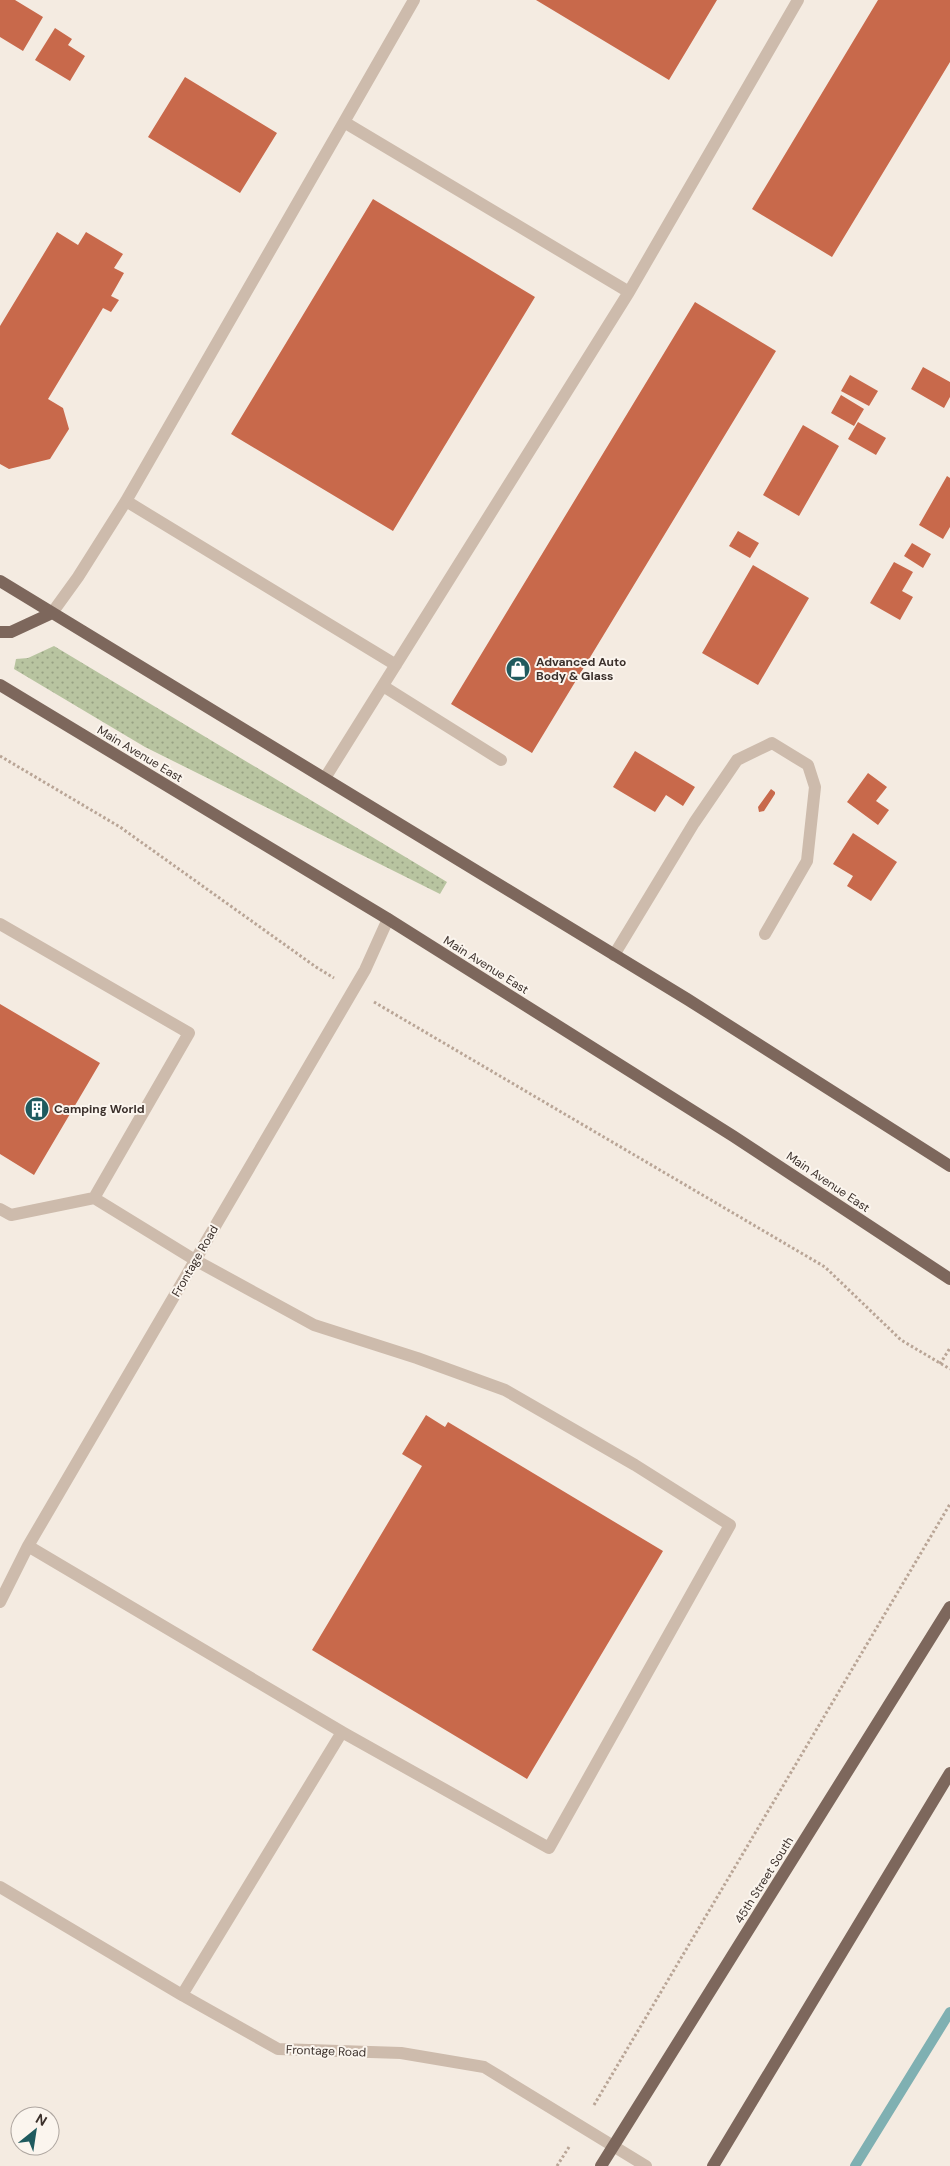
<svg xmlns="http://www.w3.org/2000/svg" width="950" height="2166" font-family="'DM Sans',sans-serif">
  <style>
    .grass { fill: url(#grass-dots) }
    .lines { fill: none; stroke-linecap: round; stroke-linejoin: round }
    .stream { stroke: #7fb0b2; stroke-width: 10 }
    .building { fill: #c8694b }
    .path { stroke: #b9a596; stroke-width: 3; stroke-dasharray: 2.5 2.5; stroke-linecap: butt }
    .minor { stroke: #cdbbac; stroke-width: 12 }
    .major { stroke: #7d675c; stroke-width: 12 }
    .labels { text-anchor: middle; stroke-width: 4; stroke-linejoin: round; paint-order: stroke }
    .poi-label { font-size: 12px; font-weight: bold; fill: #3b302b; stroke: #fbf5ee; text-anchor: start }
    .street-label { font-size: 12px; fill: #3b302b; stroke: #fbf5ee }
  </style>
  <defs>
    <pattern id="grass-dots" width="8" height="8" patternUnits="userSpaceOnUse" patternTransform="scale(1.25)"><rect width="8" height="8" fill="#b8c4a0"/><path d="M2 2h.1M6 6h.1" fill="none" stroke="#97a083" stroke-width="1.8" stroke-linecap="round"/></pattern>
  </defs>
  <rect width="100%" height="100%" fill="#f4ebe1"/>
  <path class="grass" d="M54,646l393,236 -7,12 -295,-147 -131,-78 2,-10 12,-1z"/>
  <g class="lines">
    <path class="stream" d="M855,2166l95,-154"/>
  </g>
  <path class="building" d="M0,0h15l28,17 -20,34 -23,-14z
    M536,0h181l-48,80z
    M878,0h72v62l-118,195 -80,-48z
    M55,28l17,11 -4,6 17,11 -15,25 -35,-21z
    M185,77l92,56 -37,60 -92,-56z
    M373,199l162,98 -142,234 -162,-97z
    M57,232l21,13 8,-13 37,22 -9,14 10,5 -13,23 8,4 -8,12 -8,-4 -55,91 15,9 6,21 -19,30 -41,10 -9,-5v-138z
    M695,302l81,49 -244,402 -81,-49z
    M923,367l27,15v15l-6,11 -33,-19z
    M850,375l28,16 -9,15 -28,-15z
    M841,395l23,14 -10,17 -23,-13z
    M858,422l28,16 -10,17 -28,-16z
    M803,425l36,21 -40,70 -36,-21z
    M947,476l3,2v49l-7,12 -24,-14z
    M738,531l21,12 -9,15 -21,-12z
    M912,543l19,11 -8,14 -19,-12z
    M894,562l19,10 -11,19 11,6 -13,23 -30,-17z
    M753,565l56,33 -51,87 -56,-32z
    M635,751l60,36 -12,19 -17,-11 -11,17 -42,-25z
    M868,773l19,14 -11,14 13,9 -11,15 -31,-23z
    M771,789l4,3v2l-11,17 -5,1 -1,-5z
    M853,833l44,29 -26,39 -24,-15 6,-10 -20,-12z
    M0,1004l100,59 -66,112 -34,-21z
    M426,1415l19,12 3,-5 215,129 -136,228 -215,-129 110,-184 -20,-12z"/>
  <g class="lines">
    <path class="path" d="M0,756l120,71 196,140 18,11
      M374,1002l451,265 76,73 49,29
      M940,1364l10,-16
      M594,2105l356,-601
      M557,2166l12,-19"/>
    <path class="minor" d="M344,122l70,-122
      M629,292l169,-292
      M126,501l270,164
      M52,613l26,-36 48,-76 218,-379 285,170 -304,486
      M383,686l118,74
      M0,924l189,109 -95,165
      M614,955l80,-132 43,-63 35,-17 36,22 7,22 -8,74 -42,73
      M0,1209l11,6 83,-17 101,62 119,65 103,33 88,32 130,75 95,60 -181,323 -207,-116
      M28,1546l314,186 -160,263
      M0,1602l28,-56 337,-576 23,-51
      M0,1887l182,108 96,54 123,4 83,14 162,99"/>
    <path class="major" d="M0,581l687,418 263,167
      M0,632h11l41,-19
      M0,685l388,234 345,217 217,143
      M601,2166l349,-559
      M713,2166l237,-393"/>
  </g>
  <defs>
    <symbol id="shop-disc" viewBox="-11 -11 22 22"><circle r="9.5" fill="#1f5a5e" stroke="#fbf5ee"/><path d="M-5-2.5h2.3a2.7 3.5 0 0 1 5.4 0H5L5.5 6h-11ZM-1.5-2.5h3a1.5 2.3 0 0 0-3 0Z" fill="#fff"/></symbol>
    <symbol id="building-disc" viewBox="-11 -11 22 22"><circle r="9.5" fill="#1f5a5e" stroke="#fbf5ee"/><path d="M-4-6H4V6H1V3H-1V6H-4ZM-2.5-4.3h1.7v1.8h-1.7ZM.8-4.3h1.7v1.8H.8ZM-2.5-1h1.7V.8h-1.7ZM.8-1h1.7V.8H.8Z" fill="#fff"/></symbol>
  </defs>
  <g fill-rule="evenodd">
    <use href="#shop-disc" x="504" y="655" width="28" height="28"/>
    <use href="#building-disc" x="23" y="1095" width="28" height="28"/>
  </g>
  <g class="labels">
    <g class="poi-label">
      <text x="536" y="666">Advanced Auto<tspan x="536" dy="14">Body &amp; Glass</tspan></text>
      <text x="54" y="1113">Camping World</text>
    </g>
    <g class="street-label">
      <text transform="translate(140 754) rotate(31)" y="4">Main Avenue East</text>
      <text transform="translate(486 965) rotate(32)" y="4">Main Avenue East</text>
      <text transform="translate(828 1182) rotate(34)" y="4">Main Avenue East</text>
      <text transform="translate(195 1261) rotate(-60)" y="4">Frontage Road</text>
      <text transform="translate(764 1880) rotate(-58)" y="4">45th Street South</text>
      <text transform="translate(326 2051) rotate(2)" y="4">Frontage Road</text>
    </g>
  </g>
  <g transform="translate(35 2131) rotate(30)"><circle r="24" fill="#fbf5ee" stroke="#aea6a0"/>
  <path d="M0-4L9 19L0 12L-9 19Z" fill="#1f5a5e"/>
  <text y="-8" font-size="14" font-weight="bold" text-anchor="middle" fill="#3b302b">N</text>
  </g>
</svg>
